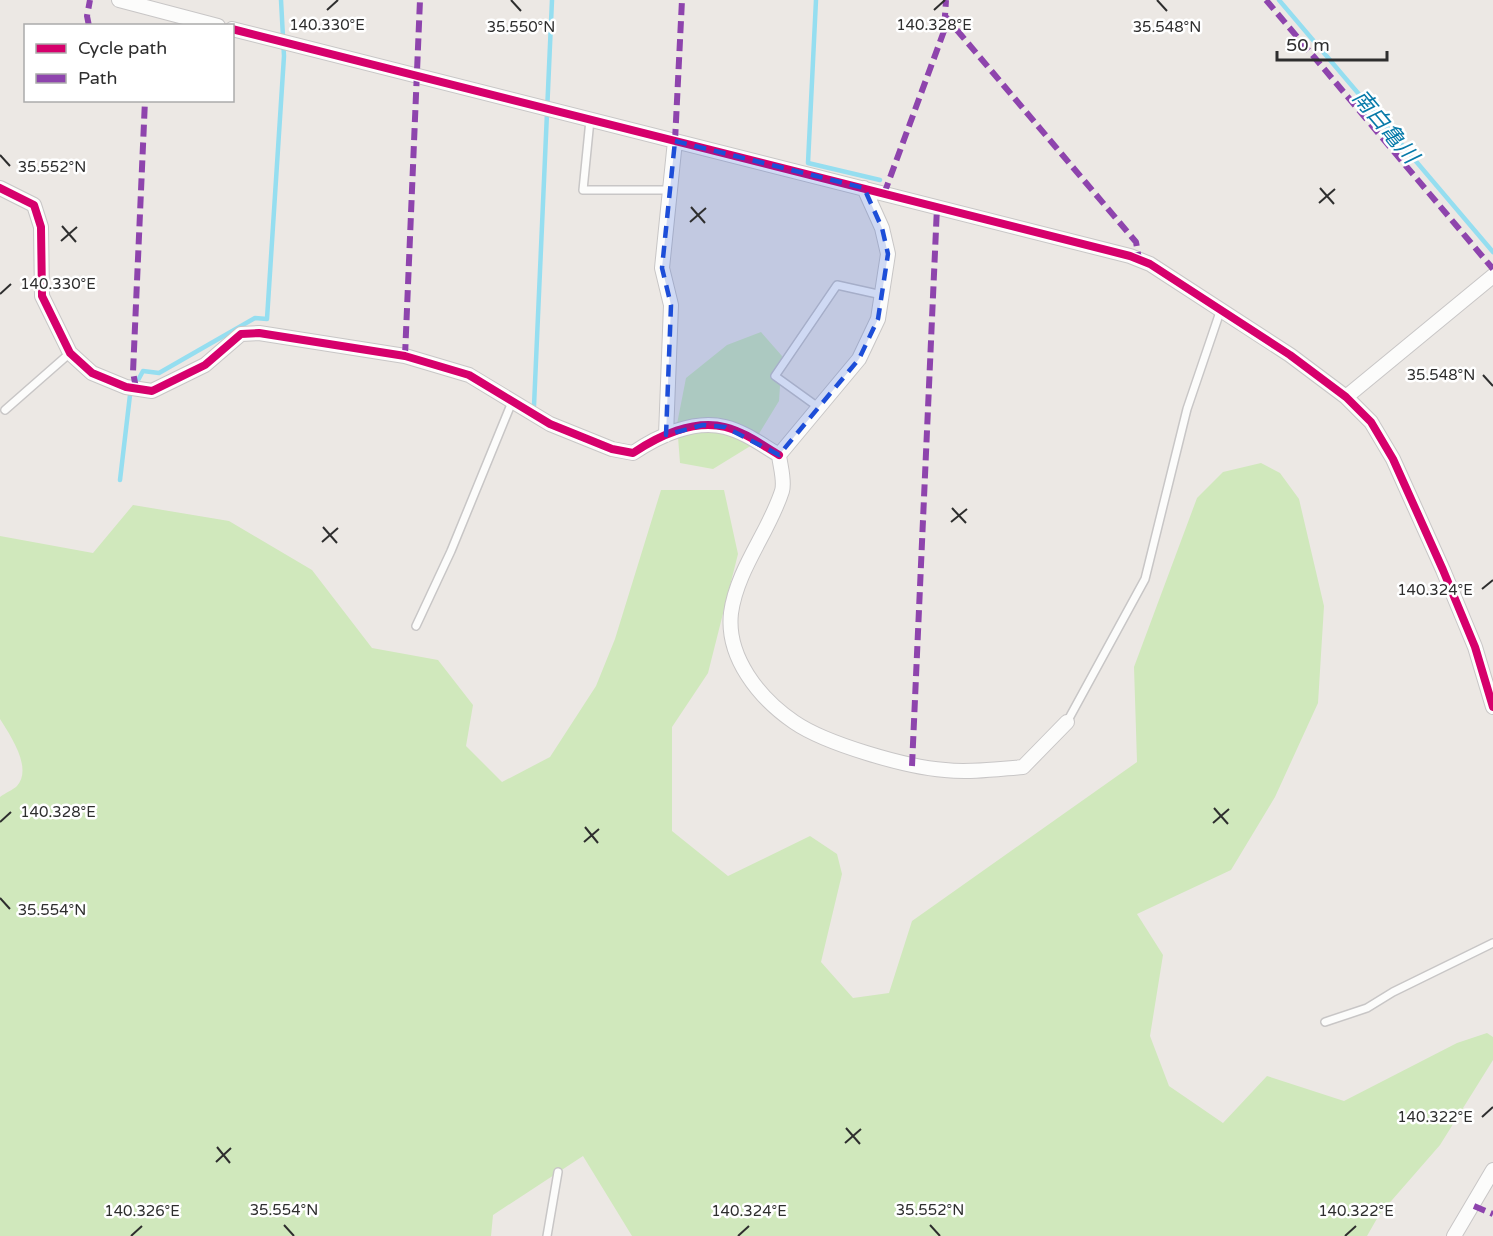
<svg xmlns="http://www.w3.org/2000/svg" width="1493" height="1236" font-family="'Varela Round','Noto Sans JP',sans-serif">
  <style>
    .green { fill: #d0e8bc }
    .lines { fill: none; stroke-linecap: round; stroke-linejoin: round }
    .stream { stroke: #95def0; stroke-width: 4.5 }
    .lane-casing { stroke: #c8c6c6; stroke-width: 10 }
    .street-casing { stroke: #c8c6c6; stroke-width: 16 }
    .lane { stroke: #fcfcfb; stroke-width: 7 }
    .street { stroke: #fcfcfb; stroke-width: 14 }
    .quiet { stroke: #8e44ad; stroke-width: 6; stroke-dasharray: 12 6; stroke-linecap: butt }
    .cycleway-casing { stroke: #fff; stroke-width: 11 }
    .cycleway { stroke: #d6006c; stroke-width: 8 }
    .marked { fill: #1d4ed8; fill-opacity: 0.2; stroke: #1d4ed8; stroke-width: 4.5; stroke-dasharray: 12 8; stroke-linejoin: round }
    .ticks { fill: none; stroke: #2e2e2e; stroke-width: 2 }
    .labels { text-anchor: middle; stroke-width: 5; stroke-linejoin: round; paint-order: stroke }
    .water-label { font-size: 22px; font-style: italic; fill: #077aa9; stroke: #fff }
    .ticks-label { font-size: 15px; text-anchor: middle; fill: #2e2e2e; stroke: #fff; stroke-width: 5; stroke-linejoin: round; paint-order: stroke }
  </style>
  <rect width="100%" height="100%" fill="#ece8e4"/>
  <path class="green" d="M761,332l21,24 -3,45 -27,44 -39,24 -33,-6 -3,-39 9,-46 41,-33z
    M1261,463l19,10 19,26 25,107 -6,97 -43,94 -44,73 -94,44 26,41 -13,81 19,50 54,37 44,-47 77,25 113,-58 30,-10 6,4v23l-53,85 -61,70 -12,21h-735l-49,-80 -90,59 -2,21h-491v-439c5,-4 13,-7 17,-11 16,-18 -7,-51 -17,-67v-183l93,17 40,-48 96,16 83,49 60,78 66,12 35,45 -7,41 36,36 48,-25 46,-71 19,-47 46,-149h63l14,64 -30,119 -36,54v104l56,45 82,-40 27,18 5,20 -21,88 32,36 36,-5 23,-72 225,-159 -3,-95 63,-169 26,-26z"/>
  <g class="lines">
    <path class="stream" d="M816,0l-8,163 72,17
      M1279,0l214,252
      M534,406l18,-406
      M120,480l10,-85 13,-24 16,2 96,-55 12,1 17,-263 -3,-56"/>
    <defs>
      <path id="lane" d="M590,120l-7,70h87
        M818,407l-43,-31 62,-91 45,10
        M5,410l65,-57
        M416,626l35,-75 61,-149
        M1067,722l78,-143 42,-170 34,-100
        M1325,1022l42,-14 26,-16 100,-49
        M547,1236l11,-64"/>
      <path id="street" d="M119,0l99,26
        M232,29l898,227 20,8 140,91 56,42 25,25 22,37 50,111 32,77 18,60
        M0,188l34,17 7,22 1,69 28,57 22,20 34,14 26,4 53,-26 36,-31 18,-1 146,23 64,19 81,49 62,25 21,4c25,-17 61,-34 92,-26 20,5 37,18 54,28
        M864,188l18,40 6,26 -10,65 -19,40 -80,96c1,10 6,26 3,36 -13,41 -45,78 -51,122 -5,44 28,85 63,109 32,22 112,45 151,48 25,3 53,-1 78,-3l44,-45
        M1346,397l147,-121
        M666,435l5,-130 -9,-37 13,-127
        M1454,1236l39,-66"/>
    </defs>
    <use href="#lane" class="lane-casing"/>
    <use href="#street" class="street-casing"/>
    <use href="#lane" class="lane"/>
    <use href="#street" class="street"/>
    <path class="quiet" d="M1266,0l227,269
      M945,16l191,226 3,17
      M89,26l-2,-10 3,-16
      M675,141l7,-141
      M884,194l60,-163 2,-31
      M405,356l15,-356
      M136,388l-3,-16 12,-272
      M912,766l25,-559
      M1474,1206l19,8"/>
    <defs>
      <path id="cycleway" d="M232,29l898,227 20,8 140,91 56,42 25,25 22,37 50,111 32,77 18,60
        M0,188l34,17 7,22 1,69 28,57 22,20 34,14 26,4 53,-26 36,-31 18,-1 146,23 64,19 81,49 62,25 21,4c25,-17 61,-34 92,-26 20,5 37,18 54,28"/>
    </defs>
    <use href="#cycleway" class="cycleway-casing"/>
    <use href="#cycleway" class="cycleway"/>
  </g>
  <path class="marked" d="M675,141l189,47 18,40 6,26 -10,65 -19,40 -80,96 -54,-28 -22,-2 -37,10 5,-130 -9,-37z"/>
  <path class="ticks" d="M511,0l10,11M1157,0l10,11M327,10l11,-10M934,10l11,-10M0,155l10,11M1320,188l14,16M1319,203l16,-14M691,207l14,16M690,222l16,-14M62,226l14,16M61,241l16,-14M0,294l11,-10M1483,375l10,11M952,508l14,15M951,522l16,-13M323,527l14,16M322,542l16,-14M1482,589l11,-9M1214,808l14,16M0,822l11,-10M1213,823l16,-14M585,827l13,16M584,842l15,-13M0,898l10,11M1482,1117l11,-10M846,1128l14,16M845,1143l16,-14M217,1147l13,16M216,1162l15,-14M284,1225l10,11M930,1225l10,11M131,1236l11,-10M738,1236l11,-10M1345,1236l11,-10"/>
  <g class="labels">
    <g class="water-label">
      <text transform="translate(1386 126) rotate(50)" y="8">南白亀川</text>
    </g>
  </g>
  <g class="ticks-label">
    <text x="327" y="30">140.330°E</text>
    <text x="934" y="30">140.328°E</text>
    <text x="521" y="32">35.550°N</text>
    <text x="1167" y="32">35.548°N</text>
    <text x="52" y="172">35.552°N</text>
    <text x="58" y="289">140.330°E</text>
    <text x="1441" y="380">35.548°N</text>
    <text x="1435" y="595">140.324°E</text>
    <text x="58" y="817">140.328°E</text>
    <text x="52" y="915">35.554°N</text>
    <text x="1435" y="1122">140.322°E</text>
    <text x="284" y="1215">35.554°N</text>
    <text x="930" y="1215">35.552°N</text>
    <text x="142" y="1216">140.326°E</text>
    <text x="749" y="1216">140.324°E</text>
    <text x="1356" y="1216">140.322°E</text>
  </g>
  <rect x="24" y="24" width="210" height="78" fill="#ffffff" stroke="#ababab" stroke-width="1.5"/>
  <rect x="36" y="44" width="30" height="9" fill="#d6006c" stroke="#ababab" stroke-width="1.5"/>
  <text x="78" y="54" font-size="18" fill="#2e2e2e">Cycle path</text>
  <rect x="36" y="74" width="30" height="9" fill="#8e44ad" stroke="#ababab" stroke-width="1.5"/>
  <text x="78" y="84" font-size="18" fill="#2e2e2e">Path</text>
  <path d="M1277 51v9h110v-9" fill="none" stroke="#2e2e2e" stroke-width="3"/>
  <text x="1286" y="51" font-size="18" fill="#2e2e2e" stroke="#ffffff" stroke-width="4.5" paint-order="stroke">50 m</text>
</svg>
